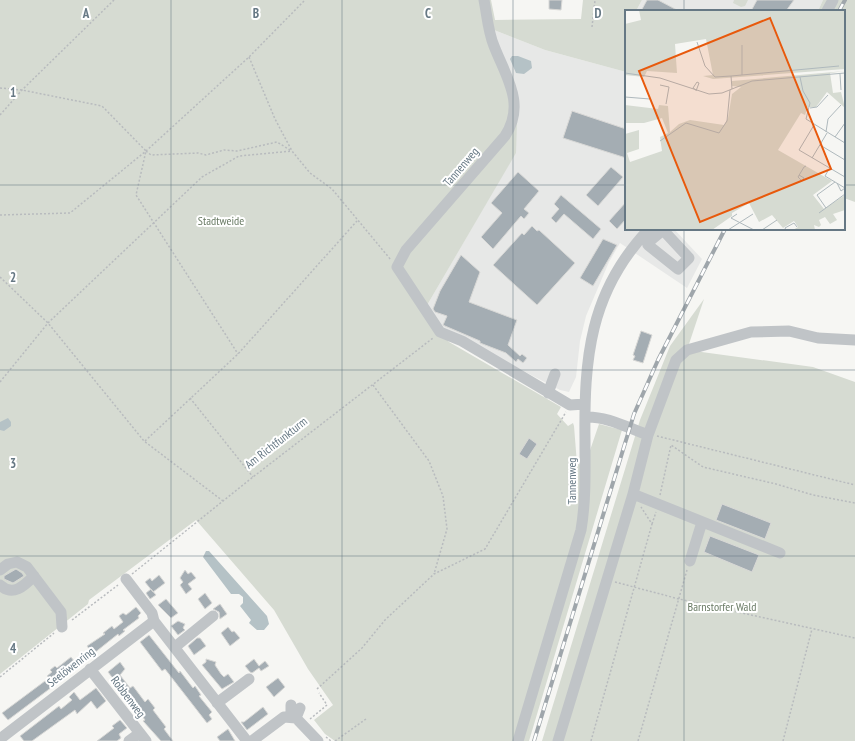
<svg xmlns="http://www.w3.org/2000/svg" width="855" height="741" font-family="'PT Sans Narrow',sans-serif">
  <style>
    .built { fill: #e7e8e7 }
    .green { fill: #d6dbd2 }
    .water { fill: #b5c2c6 }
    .building { fill: #a4adb3; stroke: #d8d8d6 }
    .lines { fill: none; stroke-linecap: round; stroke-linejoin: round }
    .path { stroke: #b8bbbe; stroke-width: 1.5; stroke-dasharray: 2 2; stroke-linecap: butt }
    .minor { stroke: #c0c4c7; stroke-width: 11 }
    .rail-casing { stroke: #9fa6ab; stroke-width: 4 }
    .rail { stroke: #fff; stroke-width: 2.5; stroke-dasharray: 8; stroke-linecap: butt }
    .grid { fill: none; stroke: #667884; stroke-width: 1; stroke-opacity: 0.55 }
    .labels { text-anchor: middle; stroke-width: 4; stroke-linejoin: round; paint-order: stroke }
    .street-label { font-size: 12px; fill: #667884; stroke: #fff }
    .park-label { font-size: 12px; fill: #6a7b65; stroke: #fff }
    .inset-road { fill: none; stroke: #afb9bd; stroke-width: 1 }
    .view { fill: #e8590c; fill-opacity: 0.15; stroke: #e8590c; stroke-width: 2 }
    .inset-edge { fill: none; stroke: #667884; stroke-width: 2 }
    .grid-label { font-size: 13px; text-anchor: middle; font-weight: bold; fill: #667884; stroke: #fff; stroke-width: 4; stroke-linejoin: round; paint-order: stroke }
  </style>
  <rect width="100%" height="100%" fill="#f6f6f3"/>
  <path class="built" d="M642,0h181l-5,11h-182z
    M494,30l51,20 81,22v157h48l28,30 -15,29 -67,-45 -11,19 -23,54 -6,25 -4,36 -7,15 -9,-2 -123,-64 -11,-19 90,-155z"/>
  <path class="green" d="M0,0h491l4,20 86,-1 2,-19h59l-6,11h-10v61l-81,-22 -51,-20 23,92 -1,31 -90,154 14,25 9,10 112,65 -4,7 11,12 5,-3 1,3 3,38 8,1 14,-41 23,6 -93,311h-194l-10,-7 -11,-14 19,-15 -25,-36 -34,-59 -78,-90 -107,80 -1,4 -88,70z
    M734,0h14l-3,6 -4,1 -8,-4z
    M823,0h32v202l-11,-4v-187h-26z
    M704,299l-17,51 126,17 42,15v359h-313l98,-321 30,-74z"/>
  <path class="water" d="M512,56h6l13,5 1,7 -8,6 -8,-1 -6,-14z
    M8,418l3,4v4l-7,5 -4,-1v-8z
    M206,551h3l58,65 2,8 -5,6h-7l-8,-7 2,-3 -11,-14 3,-3v-6l-4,-3h-8l-28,-37z"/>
  <path class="building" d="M549,0h13l-1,10 -12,-1z
    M647,0h11l21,11h-38z
    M757,0h37l-8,11h-35z
    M572,111l54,18v29l-63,-20z
    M611,167l12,10 -25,29 -12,-11z
    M518,172l21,19 -15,18 5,4 -5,6 -3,-3 -28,33 -12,-12 21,-24 -11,-10z
    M561,195l40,34 -8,10 -29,-25 -8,9 -5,-5 8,-9 -5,-5z
    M626,202v17l-9,10 -8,-8z
    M532,226l5,5 2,-1 36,33 -38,42 -44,-40 29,-32 2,2z
    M603,239l14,6 -24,41 -13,-8z
    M461,255l19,17 -11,30 48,18 -9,25 12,11 2,-2 5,4 -4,5 -5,-4 -2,3 -10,-9 -26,-10v-2l-35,-15 -2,-1 4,-9 -12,-4 -2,-3 7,-18z
    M641,331l11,4 -9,28 -10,-3 2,-4 -2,-1z
    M529,438l8,6 -10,15 -8,-5z
    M722,504l49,19 -6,16 -49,-19z
    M710,536l49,19 -7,17 -48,-20z
    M16,569l6,4 2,3 -11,7 -9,-4v-3z
    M185,570l3,4 3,-2 5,6 -8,6 4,5 -6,5 -6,-9 3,-3 -3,-4z
    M159,575l6,8 -12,9 -8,-10 5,-4 2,3z
    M151,589l5,6 -6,4 -4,-6z
    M205,593l7,10 -7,6 -7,-10z
    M166,599l12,14 -7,5 -13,-13z
    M220,604l7,10 -7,5 -1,-7 -6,-3z
    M136,607l5,6 -3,3 1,2 -16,12 2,1 -6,5 -1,-2 -25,20 -6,-8 18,-12 -2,-1 9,-7 2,3 9,-7 -4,-6 4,-3 3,2z
    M178,621l7,3 -2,4 2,2 -7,5 -7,-9z
    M228,627l4,5 2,-1 6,7 -10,8 -9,-13z
    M149,635l30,38 1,-2 13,17 2,-2 6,9 -2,1 13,16 -3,3 3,4 -5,4 -42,-54 -3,2 -22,-29z
    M197,638h3l6,8 -12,9 -6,-9z
    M71,657l6,8 -14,11 1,2 -56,42 -6,-7 47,-35 -2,-2 5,-4 -2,-2 5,-4 2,2z
    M206,659l10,3 -1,3 6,9 3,3 4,-3 6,8 -12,7 -20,-24 4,-3z
    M254,659l5,7 6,-5 4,5 -8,5 -2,-3 -7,5 -2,-1 -5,-6z
    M120,662l5,7 -5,6 10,13 3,-2 12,16 3,-3 7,9 -2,2 13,17 -2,2 9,12h-12l-18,-20 2,-1 -17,-23 -2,1 -8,-11 1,-1 -11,-14z
    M278,678l7,9 -11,10 -8,-10z
    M96,688l10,13 -9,8 -6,-8 -14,13 -2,-4 -43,31h-8l-4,-5 39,-30 2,3 11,-9 -3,-3 5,-5 6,8z
    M263,707l5,7 -21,16 -6,-8h3z
    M120,720l7,8 -8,6 2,4 -4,3h-20l17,-13 -2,-2z
    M228,729l7,12h-15l-3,-4z"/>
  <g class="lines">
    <path class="path" d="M592,27l3,-27
      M249,57l26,62 17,32 18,22 22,16 59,71
      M0,88l22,2 80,16 44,45 -10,44 102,159
      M0,115l22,-25 92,-90
      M146,151l5,4 47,-2 8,2 18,-5 13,1 40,-9 13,8
      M0,215l70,-2 76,-62 103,-94 56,-57
      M0,277l48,46 96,118 79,60
      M0,382l48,-59 154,-146 37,-21 53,-5
      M373,385l56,76 14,35 4,33 -13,45
      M190,398l63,79
      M657,436l198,49
      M145,441l93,-87 119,-133
      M660,495l11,-50 32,22 73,17 37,11 42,8
      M652,524l4,-12
      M132,574l121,-97 180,-139
      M615,582l64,17 176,39
      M72,620l46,-35
      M0,677l54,-44
      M317,689l45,-41 23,-28 49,-46 51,-25 81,-137
      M310,719l17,-14 -8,-12
      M326,737l5,4
      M335,741l31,-22
      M591,741l61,-217 -11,-17
      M638,741l49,-171
      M783,741l29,-112"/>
    <path class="minor" d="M484,0c3,15 4,32 10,46 12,31 32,58 11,90l-99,114 -9,17 43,65 22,9 108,64 15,-1
      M827,11l6,-11
      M645,234l6,6 -3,5 30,24 11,-11 -26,-28 -12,10
      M548,393l7,-19
      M585,417c22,-1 43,11 63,18l28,-75 11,-10 64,-18 38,-1 29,7 37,2
      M633,494l147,59
      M690,561l12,-39
      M0,570l8,-6 9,-2 10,5 34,45 1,15
      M126,579l26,34 2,8
      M0,585c13,12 24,1 34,-9
      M175,647l38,-31
      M90,669l56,72
      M217,703l32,-24
      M291,705v11
      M296,718l4,-10
      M0,739l154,-118 93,120
      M129,741l11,-8
      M252,741l32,-24 12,1 22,23
      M518,741l63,-211c5,-30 4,-59 4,-89 -1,-82 4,-149 64,-212
      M558,741l75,-247 15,-59"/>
    <defs>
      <path id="rail" d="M839,11l6,-11
        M534,741l100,-327 24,-54 67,-131"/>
    </defs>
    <use href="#rail" class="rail-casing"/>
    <use href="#rail" class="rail"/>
  </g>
  <path class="grid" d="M171,0v741M342,0v741M513,0v741M684,0v11M0,185h626M844,185h11M684,229v512M0,370h855M0,556h855"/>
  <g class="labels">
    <g class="street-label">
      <text transform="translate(461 167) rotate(-49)" y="4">Tannenweg</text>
      <text transform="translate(276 443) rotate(-38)" y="4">Am Richtfunkturm</text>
      <text transform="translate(572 481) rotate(-90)" y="4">Tannenweg</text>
      <text transform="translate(71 667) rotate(-38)" y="4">Seelöwenring</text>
      <text transform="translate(128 697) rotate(53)" y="4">Robbenweg</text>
    </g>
    <g class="park-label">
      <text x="221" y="225">Stadtweide</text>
      <text x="722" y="611">Barnstorfer Wald</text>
    </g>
  </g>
  <g transform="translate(625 10)">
    <rect width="220" height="220" fill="#f6f6f3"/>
    <path d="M14,0h206v59l-132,10 -10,-3 10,-1 -7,-36 -31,5 2,29 -30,-2 -3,6 -19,-2v-51l16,-4zM220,61l-15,2 3,20 8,-1 4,16 -18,-16 -11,15h-8l-3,8 -4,-2 -23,37 54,31 -19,14 11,14 21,-14v15l-12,4 4,6 -7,4 -5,-7 -6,3 2,5 -2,2 -5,-2 1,5h-22l5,-3 -4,-6 -11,7 -11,-13 -13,7 -10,-19 -17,10v3l-20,14h-87v-96l14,-4v19l-12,4 3,9 32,-11 -2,-14 8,-4 -6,-15 -18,5h-19v-18l33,4 1,-4 9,1 2,26 9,-8 11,-4 34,5 4,-7 4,-24 9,-7 -9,-1v-5z" fill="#d6dbd2"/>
    <path class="inset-road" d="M72,32l8,24 10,11 16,-1 1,13M117,35v30M0,63l35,5 49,16 13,-1 30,-12 93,-8M215,64l1,16M106,66l108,-10M175,67l3,14 7,12 -4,16M35,75l9,2 -3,17M71,81l3,-8 -2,-1 -4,6 3,2M0,87l25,2M185,98l7,-1 11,-12M181,109l39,24M189,115l-15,25 46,27M201,122l2,-13 13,-14M210,127l10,-14M35,131l26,-18 33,10 8,-12 3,-31M195,135l25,15M187,148l15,-25M204,159l-4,7 20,12M174,165l5,3 -2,3 -4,-4 6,-10 2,-1M212,173l4,8 4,-3M201,198l-9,-13 18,-13M194,203l26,-19M112,204l-6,4 23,12M103,220l25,-16M137,220l15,-10M161,220l-1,-2 9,-5 3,4"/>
    <path class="view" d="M145,8l61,151 -131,53 -61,-151z"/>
    <rect width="220" height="220" class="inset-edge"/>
  </g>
  <g class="grid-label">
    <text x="86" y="18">A</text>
    <text x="256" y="18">B</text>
    <text x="428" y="18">C</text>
    <text x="598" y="18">D</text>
    <text x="13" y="97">1</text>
    <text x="13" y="282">2</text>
    <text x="13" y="468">3</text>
    <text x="13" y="653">4</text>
  </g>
</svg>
